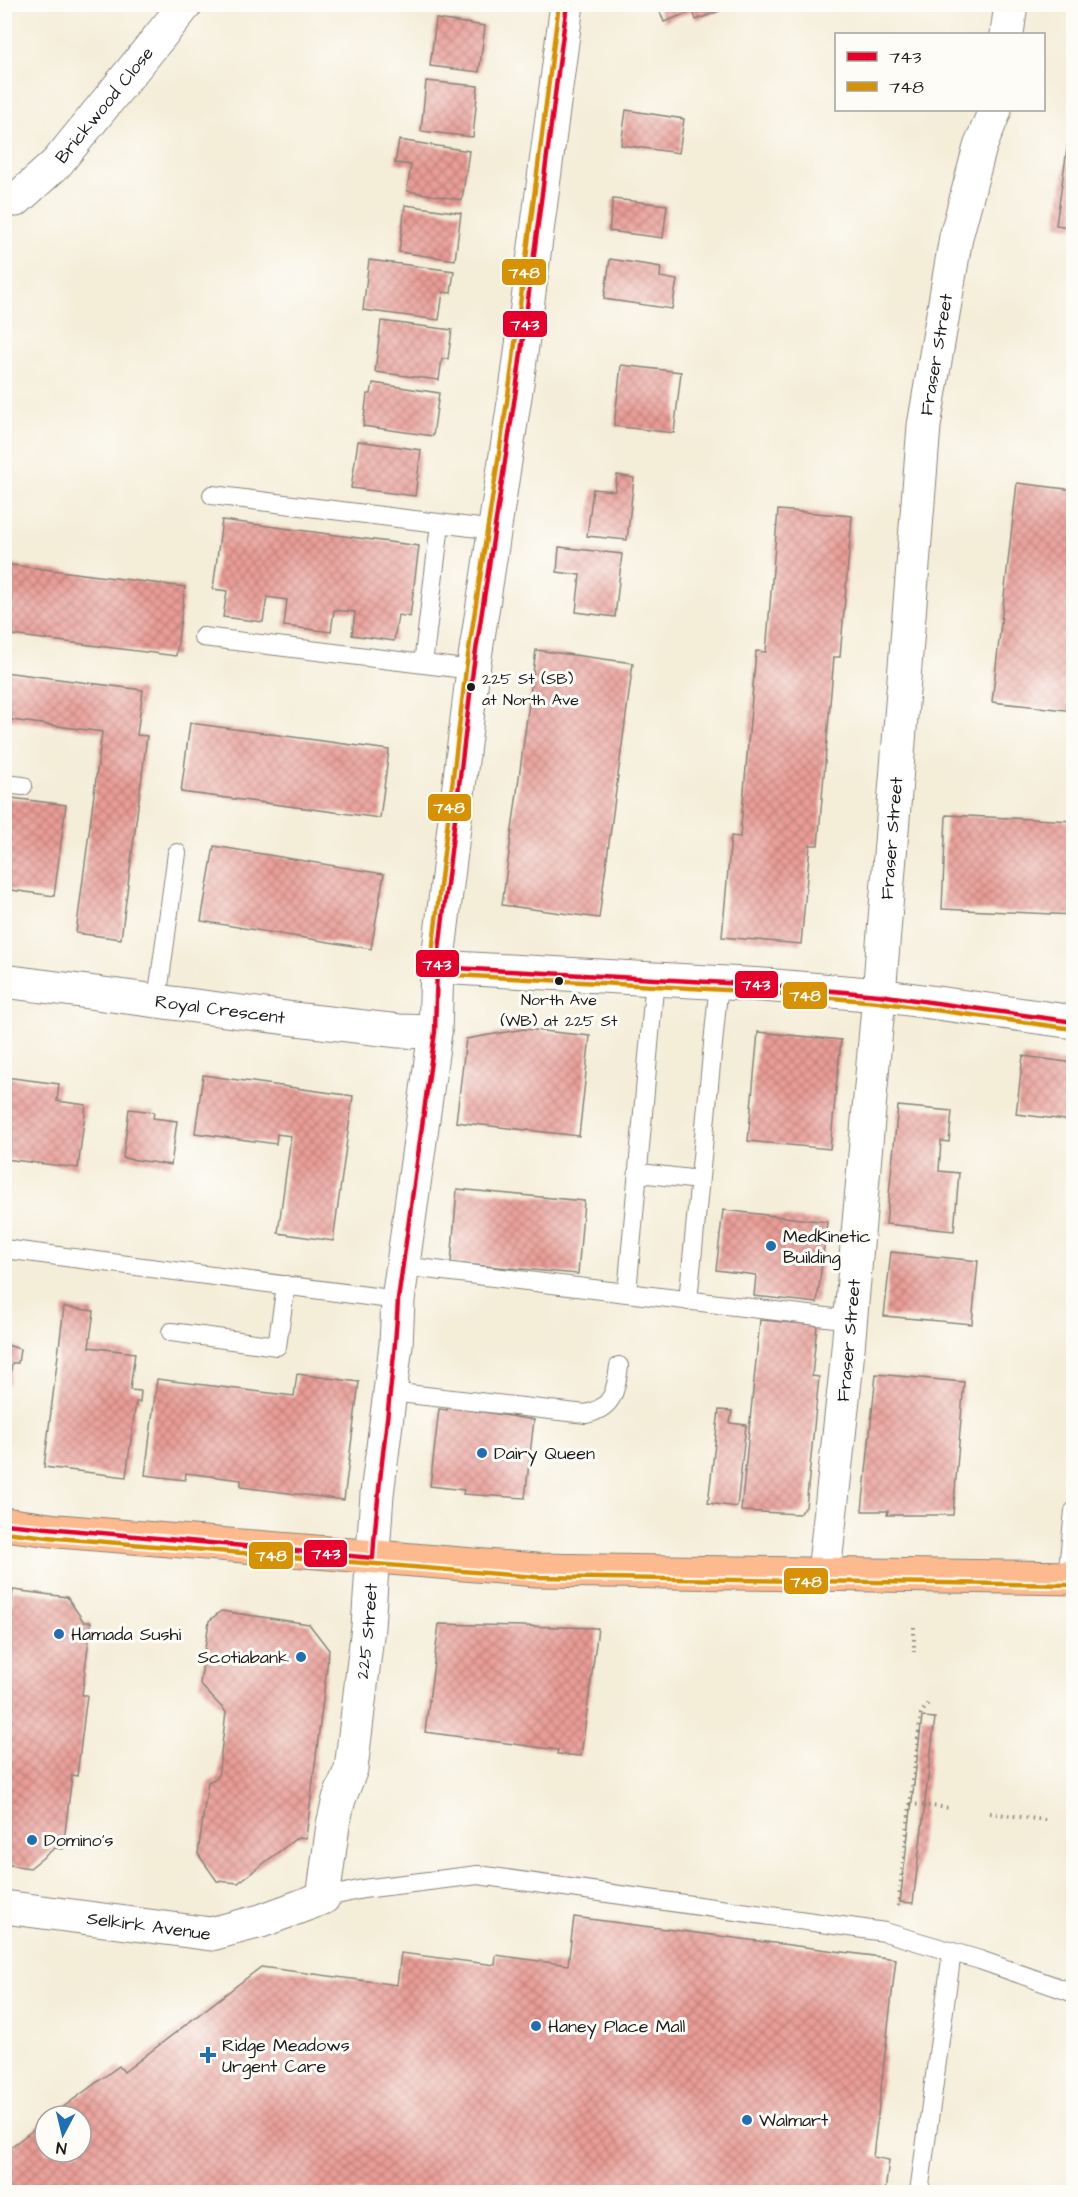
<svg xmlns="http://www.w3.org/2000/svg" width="1078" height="2197" font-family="'Architects Daughter',sans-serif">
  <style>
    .building { fill: url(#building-cross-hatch) }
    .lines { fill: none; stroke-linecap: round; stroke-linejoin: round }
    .service-casing { stroke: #88847a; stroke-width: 20 }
    .minor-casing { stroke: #88847a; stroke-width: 35 }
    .primary-casing { stroke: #88847a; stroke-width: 35 }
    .path { stroke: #88847a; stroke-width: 4; stroke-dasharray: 1.5 4.5; stroke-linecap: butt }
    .service { stroke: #fff; stroke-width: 18 }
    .minor { stroke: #fff; stroke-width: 33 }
    .primary { stroke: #fcba8e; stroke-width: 33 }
    .bus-1-casing { stroke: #fdfcf7; stroke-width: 9 }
    .bus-2-casing { stroke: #fdfcf7; stroke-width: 9 }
    .bus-1 { stroke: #e4002b; stroke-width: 4.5 }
    .bus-2 { stroke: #d69104; stroke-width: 4.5 }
    .bus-dot { fill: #1c1c1c; stroke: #fdfcf7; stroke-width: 2 }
    .poi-dot { fill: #1f6fb2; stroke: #fdfcf7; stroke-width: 2 }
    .labels { text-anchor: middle; stroke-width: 6; stroke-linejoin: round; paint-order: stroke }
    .bus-label { font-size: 16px; fill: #1c1c1c; stroke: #fdfcf7; text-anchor: start }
    .street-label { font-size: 18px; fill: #1c1c1c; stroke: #fdfcf7 }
    .poi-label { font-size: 18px; fill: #1c1c1c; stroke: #fdfcf7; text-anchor: start }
    .line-badge { stroke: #fdfcf7; stroke-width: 2 }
    .badge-label { font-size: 16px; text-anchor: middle; font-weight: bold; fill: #fff }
  </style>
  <defs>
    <pattern id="building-cross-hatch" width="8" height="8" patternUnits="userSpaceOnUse" patternTransform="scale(1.5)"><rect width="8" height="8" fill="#ea9d97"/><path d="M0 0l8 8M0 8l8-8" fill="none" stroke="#bd7f7a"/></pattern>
  </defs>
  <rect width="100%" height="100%" fill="#fdfcf7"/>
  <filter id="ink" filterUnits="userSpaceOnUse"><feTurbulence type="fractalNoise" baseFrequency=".0167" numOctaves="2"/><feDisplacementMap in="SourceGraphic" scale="12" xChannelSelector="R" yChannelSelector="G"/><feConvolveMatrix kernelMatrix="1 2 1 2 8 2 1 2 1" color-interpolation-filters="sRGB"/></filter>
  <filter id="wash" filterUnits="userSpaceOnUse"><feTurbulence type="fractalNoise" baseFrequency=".008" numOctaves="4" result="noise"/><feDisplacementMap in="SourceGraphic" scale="24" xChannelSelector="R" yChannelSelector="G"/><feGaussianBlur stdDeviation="1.35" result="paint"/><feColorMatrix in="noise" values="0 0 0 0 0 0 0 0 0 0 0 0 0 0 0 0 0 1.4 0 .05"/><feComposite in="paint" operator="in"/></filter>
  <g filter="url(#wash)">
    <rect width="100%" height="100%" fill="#f4edd8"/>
    <g id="blocks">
      <path class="building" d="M657,4h78v1l-39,15 -3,-9 -29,11z
        M436,19l49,7 -6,46 -49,-6z
        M426,81l52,5 -5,51 -52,-6z
        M626,110l58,9 -5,34 -58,-8z
        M1071,122h3v106l-18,-3z
        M399,140l70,11 -7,49 -55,-9 4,-26 -16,-2z
        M613,199l54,6 -4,33 -54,-7z
        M405,205l56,8 -6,47 -56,-8z
        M610,259l51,8 -1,10 17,3 -5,29 -68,-10z
        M369,260l85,11 -3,22 -8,-1 -4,28 -76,-10z
        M381,321l71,9 -4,29h-6l-3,21 -64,-8z
        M621,365l60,7 -7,61 -60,-7z
        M373,383l66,10 -6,43 -70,-10 4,-32h4z
        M358,441l63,9 -6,46 -64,-8z
        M617,475l17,3 -7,62 -40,-4 6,-47 22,2z
        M1017,483l57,7v221l-82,-9z
        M778,510l74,6 -12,141h-6l-16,188h-8l-9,99 -79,-7 9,-101 9,1 16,-186 10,1z
        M222,520l197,26 -9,71 -12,-2 -4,26 -42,-6 3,-23 -21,-2 -3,22 -47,-6 3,-26 -20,-3 -4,25 -40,-5 4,-26 -14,-2z
        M559,547l63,7 -7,63 -39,-5 4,-37 -23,-3z
        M4,564l181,23 -9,69 -172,-22z
        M536,650l97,13 -34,255 -97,-13z
        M4,672l139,18 -6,45 10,1 -26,203 -45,-6 26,-201 -98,-13z
        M190,723l199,27 -9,68 -199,-26z
        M4,797l62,8 -12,91 -50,-7z
        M946,815l128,6v94l-132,-6z
        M214,846l170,28 -13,75 -170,-28z
        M524,1029l66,7 -11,100 -123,-14 10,-83z
        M758,1032l83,8 -11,109 -82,-8z
        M1023,1056l51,7v58l-58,-7z
        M203,1075l150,21 -20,145 -55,-8 13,-97 -14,-2 -1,10 -81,-11z
        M5,1077l54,7 -2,17 29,4 -8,63 -73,-9z
        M898,1106l54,5 -3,31 -8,-1 -2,30 20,2 -5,58 -68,-7z
        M129,1109l25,3 -1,6 24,3 -6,44 -48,-7z
        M457,1189l127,12 -6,73 -127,-11z
        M723,1210l104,12 -10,81 -63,-7 2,-21 -40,-5z
        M891,1252l87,9 -6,63 -88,-8z
        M64,1307l30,4 -5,36 46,6 -5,37 11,1 -1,11h-4l-10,75 -82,-10z
        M760,1320l57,5 -5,51 7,1 -13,130 -7,7 -58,-3z
        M4,1344l16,5 -2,14h-6l-3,21 -5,-1z
        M297,1374l62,8 -15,118 -103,-13v-7l-55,-7 -1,7 -40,-5 12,-96 137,17z
        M876,1374l88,8 -11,133h-66l1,-4h-26z
        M447,1406l87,14 -9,78 -62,-4 1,-4 -34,-4 9,-77 8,1z
        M719,1410l13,1 -2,12 16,2 -9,82 -29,-4z
        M4,1586l7,1 -5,37h-2z
        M13,1590l54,7 17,25h7l-9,73h5l-10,81 -5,-1 -9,74 -8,-1 -25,20 -26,-4v-206z
        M221,1611l88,13 20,26 -23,188 -8,-1 -60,46 -21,-2 -19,-27 10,-72 10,-5 8,-65 -26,-28 9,-63z
        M439,1624l159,4 -17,128 -24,-2 1,-4 -133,-18z
        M922,1717l13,1 -22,185 -13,-1z
        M574,1917l322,42 -23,198 16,3 -4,32h-881v-40l41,-31v31h36v-36h-30l68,-50 5,6 137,-105 136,18 4,-32 94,12 1,-10 72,10z"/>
    </g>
  </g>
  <g filter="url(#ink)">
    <use href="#blocks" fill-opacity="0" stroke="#88847a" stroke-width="1.5"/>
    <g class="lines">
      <defs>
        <path id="service" d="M212,495l283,35
          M203,637l270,33
          M423,664l17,-140
          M4,784l19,2
          M157,1001l20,-148
          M640,1173l59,7
          M4,1249l394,51
          M402,1266l449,54
          M627,1293l28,-315
          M688,1301l31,-319
          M171,1332l106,14 9,-61
          M390,1392l196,22c27,-6 30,-23 33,-48
          M1067,1578l7,-67
          M323,1898l40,-9 115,-14 407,57 95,28 94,33
          M919,2192l33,-240"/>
        <g id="minor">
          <path d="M1007,34l4,-30"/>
          <path id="s1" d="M16,200l41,-37 129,-159"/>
          <path d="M437,967l326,18 116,10 195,27"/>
          <path id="s2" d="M4,981l291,38 104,12 36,1"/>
          <path id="s3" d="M824,1573l22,-202 33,-376 45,-569 32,-189 24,-90 15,-37"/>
          <path id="s4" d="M4,1907l207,27 50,-13 62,-23 10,-73 6,-26 12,-30 17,-142 9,-133 19,-149 2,-45 37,-268 2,-65 36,-297 44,-287 50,-379"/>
        </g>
        <path id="primary" d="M4,1524l54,7 478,39 538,8"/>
      </defs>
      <use href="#service" class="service-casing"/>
      <use href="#minor" class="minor-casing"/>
      <use href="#primary" class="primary-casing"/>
      <path class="path" d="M914,1627v25
        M910,1804l41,4
        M990,1813l56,7
        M898,1906l23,-192 7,-11"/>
      <use href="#service" class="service"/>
      <use href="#minor" class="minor"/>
      <use href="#primary" class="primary"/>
      <defs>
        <path id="bus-1" d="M437,967l326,18 116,10 195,27
          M4,1524l369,34c5,-86 21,-172 25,-258l37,-268 2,-65 36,-297 44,-287 50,-379"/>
        <path id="bus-2" d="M559,4l-49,378 -44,287 -36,301 7,4 325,18 116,10 195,27
          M4,1532l53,6 479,39 538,8"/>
      </defs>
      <use href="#bus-1" class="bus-1-casing"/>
      <use href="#bus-2" class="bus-2-casing"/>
      <use href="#bus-1" class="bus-1"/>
      <use href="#bus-2" class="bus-2"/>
    </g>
  </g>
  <g class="bus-dot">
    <circle cx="471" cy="687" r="5"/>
    <circle cx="559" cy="981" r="5"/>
  </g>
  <g class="poi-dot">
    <circle cx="771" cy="1246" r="6"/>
    <circle cx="482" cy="1453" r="6"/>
    <circle cx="59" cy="1634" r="6"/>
    <circle cx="301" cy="1657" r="6"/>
    <circle cx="32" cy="1840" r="6"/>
    <circle cx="536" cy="2026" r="6"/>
    <path d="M205 2046h6v6h6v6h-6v6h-6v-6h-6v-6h6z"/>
    <circle cx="747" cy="2120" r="6"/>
  </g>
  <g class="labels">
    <g class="bus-label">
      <text x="482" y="684">225 St (SB)<tspan x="482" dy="21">at North Ave</tspan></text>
      <text x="559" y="1005" text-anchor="middle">North Ave<tspan x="559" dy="21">(WB) at 225 St</tspan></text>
    </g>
    <g class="street-label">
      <text dy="6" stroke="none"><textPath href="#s1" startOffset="130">Brickwood Close</textPath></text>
      <text dy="6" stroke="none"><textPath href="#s3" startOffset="1224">Fraser Street</textPath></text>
      <text dy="6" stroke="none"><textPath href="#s3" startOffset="738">Fraser Street</textPath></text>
      <text dy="6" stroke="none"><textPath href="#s2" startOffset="218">Royal Crescent</textPath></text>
      <text dy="6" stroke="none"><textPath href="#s3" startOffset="234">Fraser Street</textPath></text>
      <text dy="6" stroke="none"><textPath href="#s4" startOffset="598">225 Street</textPath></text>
      <text dy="6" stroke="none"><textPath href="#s4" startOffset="146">Selkirk Avenue</textPath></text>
    </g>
    <g class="poi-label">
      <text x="783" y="1242">MedKinetic<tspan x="783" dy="21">Building</tspan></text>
      <text x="494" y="1459">Dairy Queen</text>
      <text x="71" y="1640">Hamada Sushi</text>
      <text x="289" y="1663" text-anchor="end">Scotiabank</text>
      <text x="44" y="1846">Domino's</text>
      <text x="548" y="2032">Haney Place Mall</text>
      <text x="222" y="2051">Ridge Meadows<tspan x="222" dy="21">Urgent Care</tspan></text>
      <text x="759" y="2126">Walmart</text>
    </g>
  </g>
  <g class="line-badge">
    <rect x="501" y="258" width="46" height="28" rx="6" fill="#d69104"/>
    <rect x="502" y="310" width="46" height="28" rx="6" fill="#e4002b"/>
    <rect x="427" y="793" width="45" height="29" rx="6" fill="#d69104"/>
    <rect x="415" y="949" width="45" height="29" rx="6" fill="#e4002b"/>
    <rect x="734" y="970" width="45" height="29" rx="6" fill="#e4002b"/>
    <rect x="782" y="981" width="46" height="29" rx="6" fill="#d69104"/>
    <rect x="303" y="1539" width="45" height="29" rx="6" fill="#e4002b"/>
    <rect x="248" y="1541" width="46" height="29" rx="6" fill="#d69104"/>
    <rect x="783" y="1567" width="46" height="28" rx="6" fill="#d69104"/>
  </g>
  <g class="badge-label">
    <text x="524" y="278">748</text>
    <text x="525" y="330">743</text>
    <text x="449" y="813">748</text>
    <text x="437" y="970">743</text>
    <text x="756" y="990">743</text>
    <text x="805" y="1001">748</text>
    <text x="326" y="1559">743</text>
    <text x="271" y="1561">748</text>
    <text x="806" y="1587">748</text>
  </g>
  <rect width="1078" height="2197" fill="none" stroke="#fdfcf7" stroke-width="24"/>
  <rect x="835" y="33" width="210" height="78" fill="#fdfcf7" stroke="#a3a29f" stroke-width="1.5"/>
  <rect x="847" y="52" width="30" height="9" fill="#e4002b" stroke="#a3a29f" stroke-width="1.5"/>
  <text x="889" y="63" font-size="18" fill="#1c1c1c">743</text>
  <rect x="847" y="82" width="30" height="9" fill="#d69104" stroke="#a3a29f" stroke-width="1.5"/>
  <text x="889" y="93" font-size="18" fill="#1c1c1c">748</text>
  <g transform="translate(63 2134) rotate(187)"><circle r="28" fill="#fdfcf7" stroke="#a3a29f" stroke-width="1.5"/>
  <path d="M0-4.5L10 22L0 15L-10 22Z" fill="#1f6fb2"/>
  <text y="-9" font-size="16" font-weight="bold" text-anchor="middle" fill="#1c1c1c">N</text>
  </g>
</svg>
